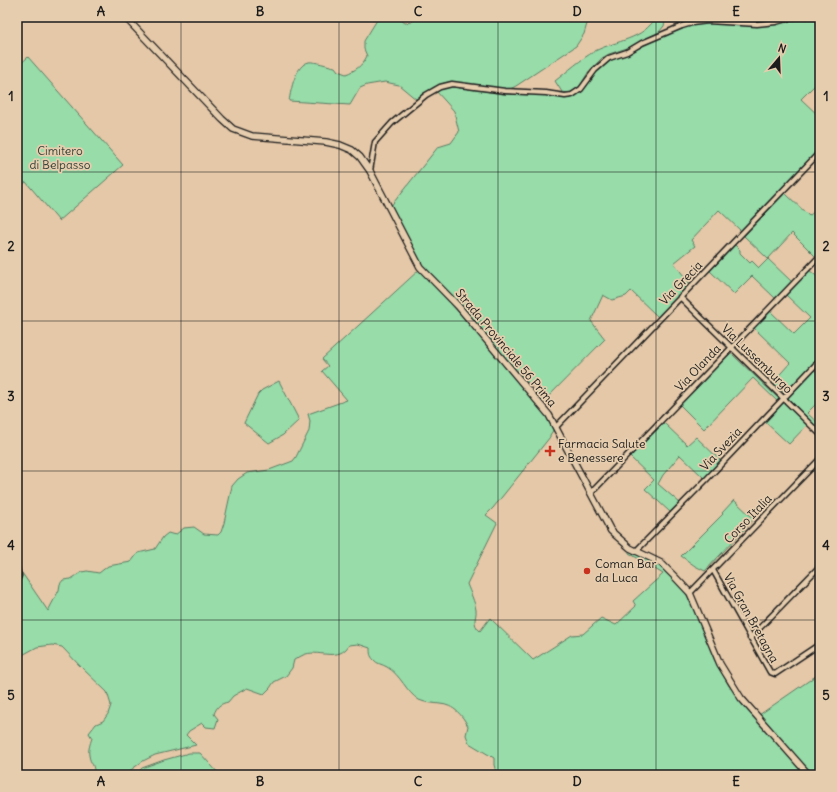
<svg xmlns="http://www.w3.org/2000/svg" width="837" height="792" font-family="Delius,sans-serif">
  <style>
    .green { fill: #97dca9; stroke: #5a7c62 }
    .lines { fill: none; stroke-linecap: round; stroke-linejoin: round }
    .street-casing { stroke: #1c1c1c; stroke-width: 7 }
    .secondary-casing { stroke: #1c1c1c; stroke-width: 8 }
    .street { stroke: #e6cdae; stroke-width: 4 }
    .secondary { stroke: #e6cdae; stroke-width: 5.5 }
    .grid { fill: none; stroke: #1c1c1c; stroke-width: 1; stroke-opacity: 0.55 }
    .poi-dot { fill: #c8321e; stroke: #e6cdae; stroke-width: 1.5 }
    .labels { text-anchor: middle; stroke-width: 3.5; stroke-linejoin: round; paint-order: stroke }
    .park-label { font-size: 12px; fill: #354238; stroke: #e6cdae }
    .street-label { font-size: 12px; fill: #1c1c1c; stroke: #e6cdae }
    .poi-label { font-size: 12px; fill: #1c1c1c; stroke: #e6cdae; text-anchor: start }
    .neatline { fill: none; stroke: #1c1c1c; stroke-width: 1.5 }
    .grid-label { font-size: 13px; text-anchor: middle; font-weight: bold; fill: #1c1c1c }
  </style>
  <rect width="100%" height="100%" fill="#e5c8a8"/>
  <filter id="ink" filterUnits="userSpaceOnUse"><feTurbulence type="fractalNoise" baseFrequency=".025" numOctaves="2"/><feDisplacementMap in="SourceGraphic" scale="8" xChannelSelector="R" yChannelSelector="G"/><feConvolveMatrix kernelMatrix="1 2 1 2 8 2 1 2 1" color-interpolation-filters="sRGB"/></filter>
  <g filter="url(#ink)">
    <path class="green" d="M393,17l5,1 7,5 7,-1 3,-5h174l-5,17 -8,12 -60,40 -6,3h-8l-52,-6 -16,4 -17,13 -18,-15 -14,-3 -18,3 -7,3 -10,17 -61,-4c2,-11 6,-36 20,-39 5,-1 20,4 26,5l3,4 8,3c10,-4 16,-8 21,-18l-3,-7v-8l13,-21 6,-2z
      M656,17h10l-2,9 -5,6 -29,15 -21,7 -7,4 -13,13 -11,18 -9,4 -7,-1 -7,-11c13,-10 26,-22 40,-30 22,-11 48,-11 61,-34z
      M820,19v61l-19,19 19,18v32l-79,82 -22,-21 -28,30 4,6 -21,17 16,21 -32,33 -27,-26 -5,5 -14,4 -9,-5 -12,26 14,18 -62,63 -8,-10 1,-4 -2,-2 -4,-1 -108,-120 -32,-58 48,-60 13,-4 8,-11 -5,-21 -18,-20 6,-3 8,-1c19,1 37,5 55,7 13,1 26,0 39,1 9,1 18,5 27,3 14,-4 23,-29 38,-38 7,-4 14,-4 21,-7 24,-13 50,-29 78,-30 20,-1 39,4 58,2 19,-1 35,-8 54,-6z
      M28,57l95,108 -64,56 -33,-39 -9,7v-122z
      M785,193l24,23 8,-7 3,3v41l-4,4 -24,-24 -24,26 24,23 -16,17 -24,-23 -18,18 -24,-23 25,-26 5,5v3l10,10 2,-2 7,7 9,-9 -24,-23z
      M420,269l47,53 78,91 9,16 -4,6v2l-57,71 -7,7 11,8 -30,61c3,8 8,18 9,26 1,7 -5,13 4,21l10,-13 43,42 39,-25 11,-1 18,-16 15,7 20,-19 -3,-5 30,-27 -34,-21v-2l28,13 7,6 19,19 10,16 21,54 15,27 77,89h-309l-3,-10v-7l-25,-15 -3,-8 2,-9c-6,-11 -14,-21 -28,-22 -6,-1 -15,-1 -21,-4 -13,-8 -18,-25 -32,-33 -5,-3 -10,-3 -13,-7 -4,-4 -4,-7 -4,-12l-12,-4 -9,1c-10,17 -29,5 -43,9 -4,1 -8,4 -12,6l-2,8 -6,8 -12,6 -4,6 -6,6 -17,-6 -14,8 -5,6c-8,2 -11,4 -14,12l4,5 -3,9 -9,-1 -4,-4 -13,8 -3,4 10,10 -41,10 -12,6 -19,14h-31c3,-11 -3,-10 -4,-20 -1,-5 1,-11 3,-17l-3,-5 7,-9 7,-3 5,-7 3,-9 -4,-13 -26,-25 -19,-20 -10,-2 -15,2 -20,11v-76l4,-3 1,-6 26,38 11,-21 1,-6 3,-4 8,-1 11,-7 5,-1 12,2 9,-7 23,-4 7,-9 17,-4 8,-12 5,-4 7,2 9,-7 10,-1 10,7 14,1 3,-3 3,-9 8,-37 6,-7 9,-6 22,-3 24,-9 3,-4 13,-26 1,-10 -2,-7 39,-14 -25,-29 6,-5 -6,-7z
      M809,270l11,9v79l-35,36 -12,-12 17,-19 -36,-35 16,-17 24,23 16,-16 -24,-23z
      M730,354h2l47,45 -2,2 -24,-23 -49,51 -24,-24z
      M815,370l5,6v24l-13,13 13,12v6l-32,-33z
      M279,381l20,39 -16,15 -14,8 -25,-20 14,-29 4,-4z
      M781,403h3l2,1 17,16 4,5 -18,19 -25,-23z
      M664,423l23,22 9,-8 25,24 -17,17 -24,-23 -17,20 -5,9 22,19 -10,9 -25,-23 9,-9 -24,-23z
      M734,500l20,19 -49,52 -10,-5 -14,-10 42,-42 -1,-1z
      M820,673v102h-8l-53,-60z
      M189,753h11l20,22h-85l7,-7 22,-8z"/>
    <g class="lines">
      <defs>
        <path id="street" d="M370,171l5,-29 17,-19 34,-28 14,-8 12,-3 53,7 41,2 19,3 7,-1 9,-6 14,-19 14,-12 18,-6 15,-9 40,-17 10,-3 16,-2 49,3 19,-2 17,-5
          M680,297l140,137
          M556,427l264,-275
          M591,493l229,-237
          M636,551l70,-71 114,-120
          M17,569l2,7 -2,4
          M713,570l57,102 5,2 45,-30
          M690,593l130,-134
          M750,638l70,-72"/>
        <path id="secondary" d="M125,17l97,102 11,10 19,7 74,6 14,3 12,5 8,7 10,14 50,96 38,39 91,109 62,116 19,17 31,15 14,14 15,16 30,71 21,34 68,77"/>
      </defs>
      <use href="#street" class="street-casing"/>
      <use href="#secondary" class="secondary-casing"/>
      <use href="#street" class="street"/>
      <use href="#secondary" class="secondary"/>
    </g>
  </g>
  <path class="grid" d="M181,17v758M339,17v758M498,17v758M656,17v758M17,172h803M17,321h803M17,471h803M17,620h803"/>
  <g class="poi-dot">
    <path d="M548 445h4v4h4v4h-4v4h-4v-4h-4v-4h4z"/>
    <circle cx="587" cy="571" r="4"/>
  </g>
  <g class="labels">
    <g class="park-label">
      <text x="60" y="155">Cimitero<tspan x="60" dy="14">di Belpasso</tspan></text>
    </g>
    <g class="street-label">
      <text transform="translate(681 283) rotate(-46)" y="4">Via Grecia</text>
      <text transform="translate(506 348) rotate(50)" y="4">Strada Provinciale 56 Prima</text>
      <text transform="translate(757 359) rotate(44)" y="4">Via Lussemburgo</text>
      <text transform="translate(698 368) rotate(-46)" y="4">Via Olanda</text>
      <text transform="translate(721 449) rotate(-47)" y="4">Via Svezia</text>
      <text transform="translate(748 519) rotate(-46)" y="4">Corso Italia</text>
      <text transform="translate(751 618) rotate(61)" y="4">Via Gran Bretagna</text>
    </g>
    <g class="poi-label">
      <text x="558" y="448">Farmacia Salute<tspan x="558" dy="14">e Benessere</tspan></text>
      <text x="595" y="568">Coman Bar<tspan x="595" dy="14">da Luca</tspan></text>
    </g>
  </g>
  <rect width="837" height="792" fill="none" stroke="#e6cdae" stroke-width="44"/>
  <g transform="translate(779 58) rotate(19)" stroke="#e6cdae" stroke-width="3" paint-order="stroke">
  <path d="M0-3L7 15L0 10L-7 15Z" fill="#1c1c1c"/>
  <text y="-6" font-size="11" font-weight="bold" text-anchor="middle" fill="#1c1c1c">N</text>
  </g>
  <rect x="22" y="22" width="793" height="748" class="neatline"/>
  <g class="grid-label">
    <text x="101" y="16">A</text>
    <text x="260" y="16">B</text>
    <text x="418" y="16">C</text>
    <text x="577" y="16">D</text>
    <text x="736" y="16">E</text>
    <text x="11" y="101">1</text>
    <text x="826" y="101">1</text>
    <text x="11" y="251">2</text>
    <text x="826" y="251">2</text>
    <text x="11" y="401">3</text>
    <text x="826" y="401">3</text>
    <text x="11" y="550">4</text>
    <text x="826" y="550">4</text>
    <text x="11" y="700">5</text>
    <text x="826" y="700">5</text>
    <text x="101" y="786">A</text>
    <text x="260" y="786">B</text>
    <text x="418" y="786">C</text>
    <text x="577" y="786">D</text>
    <text x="736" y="786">E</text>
  </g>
</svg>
